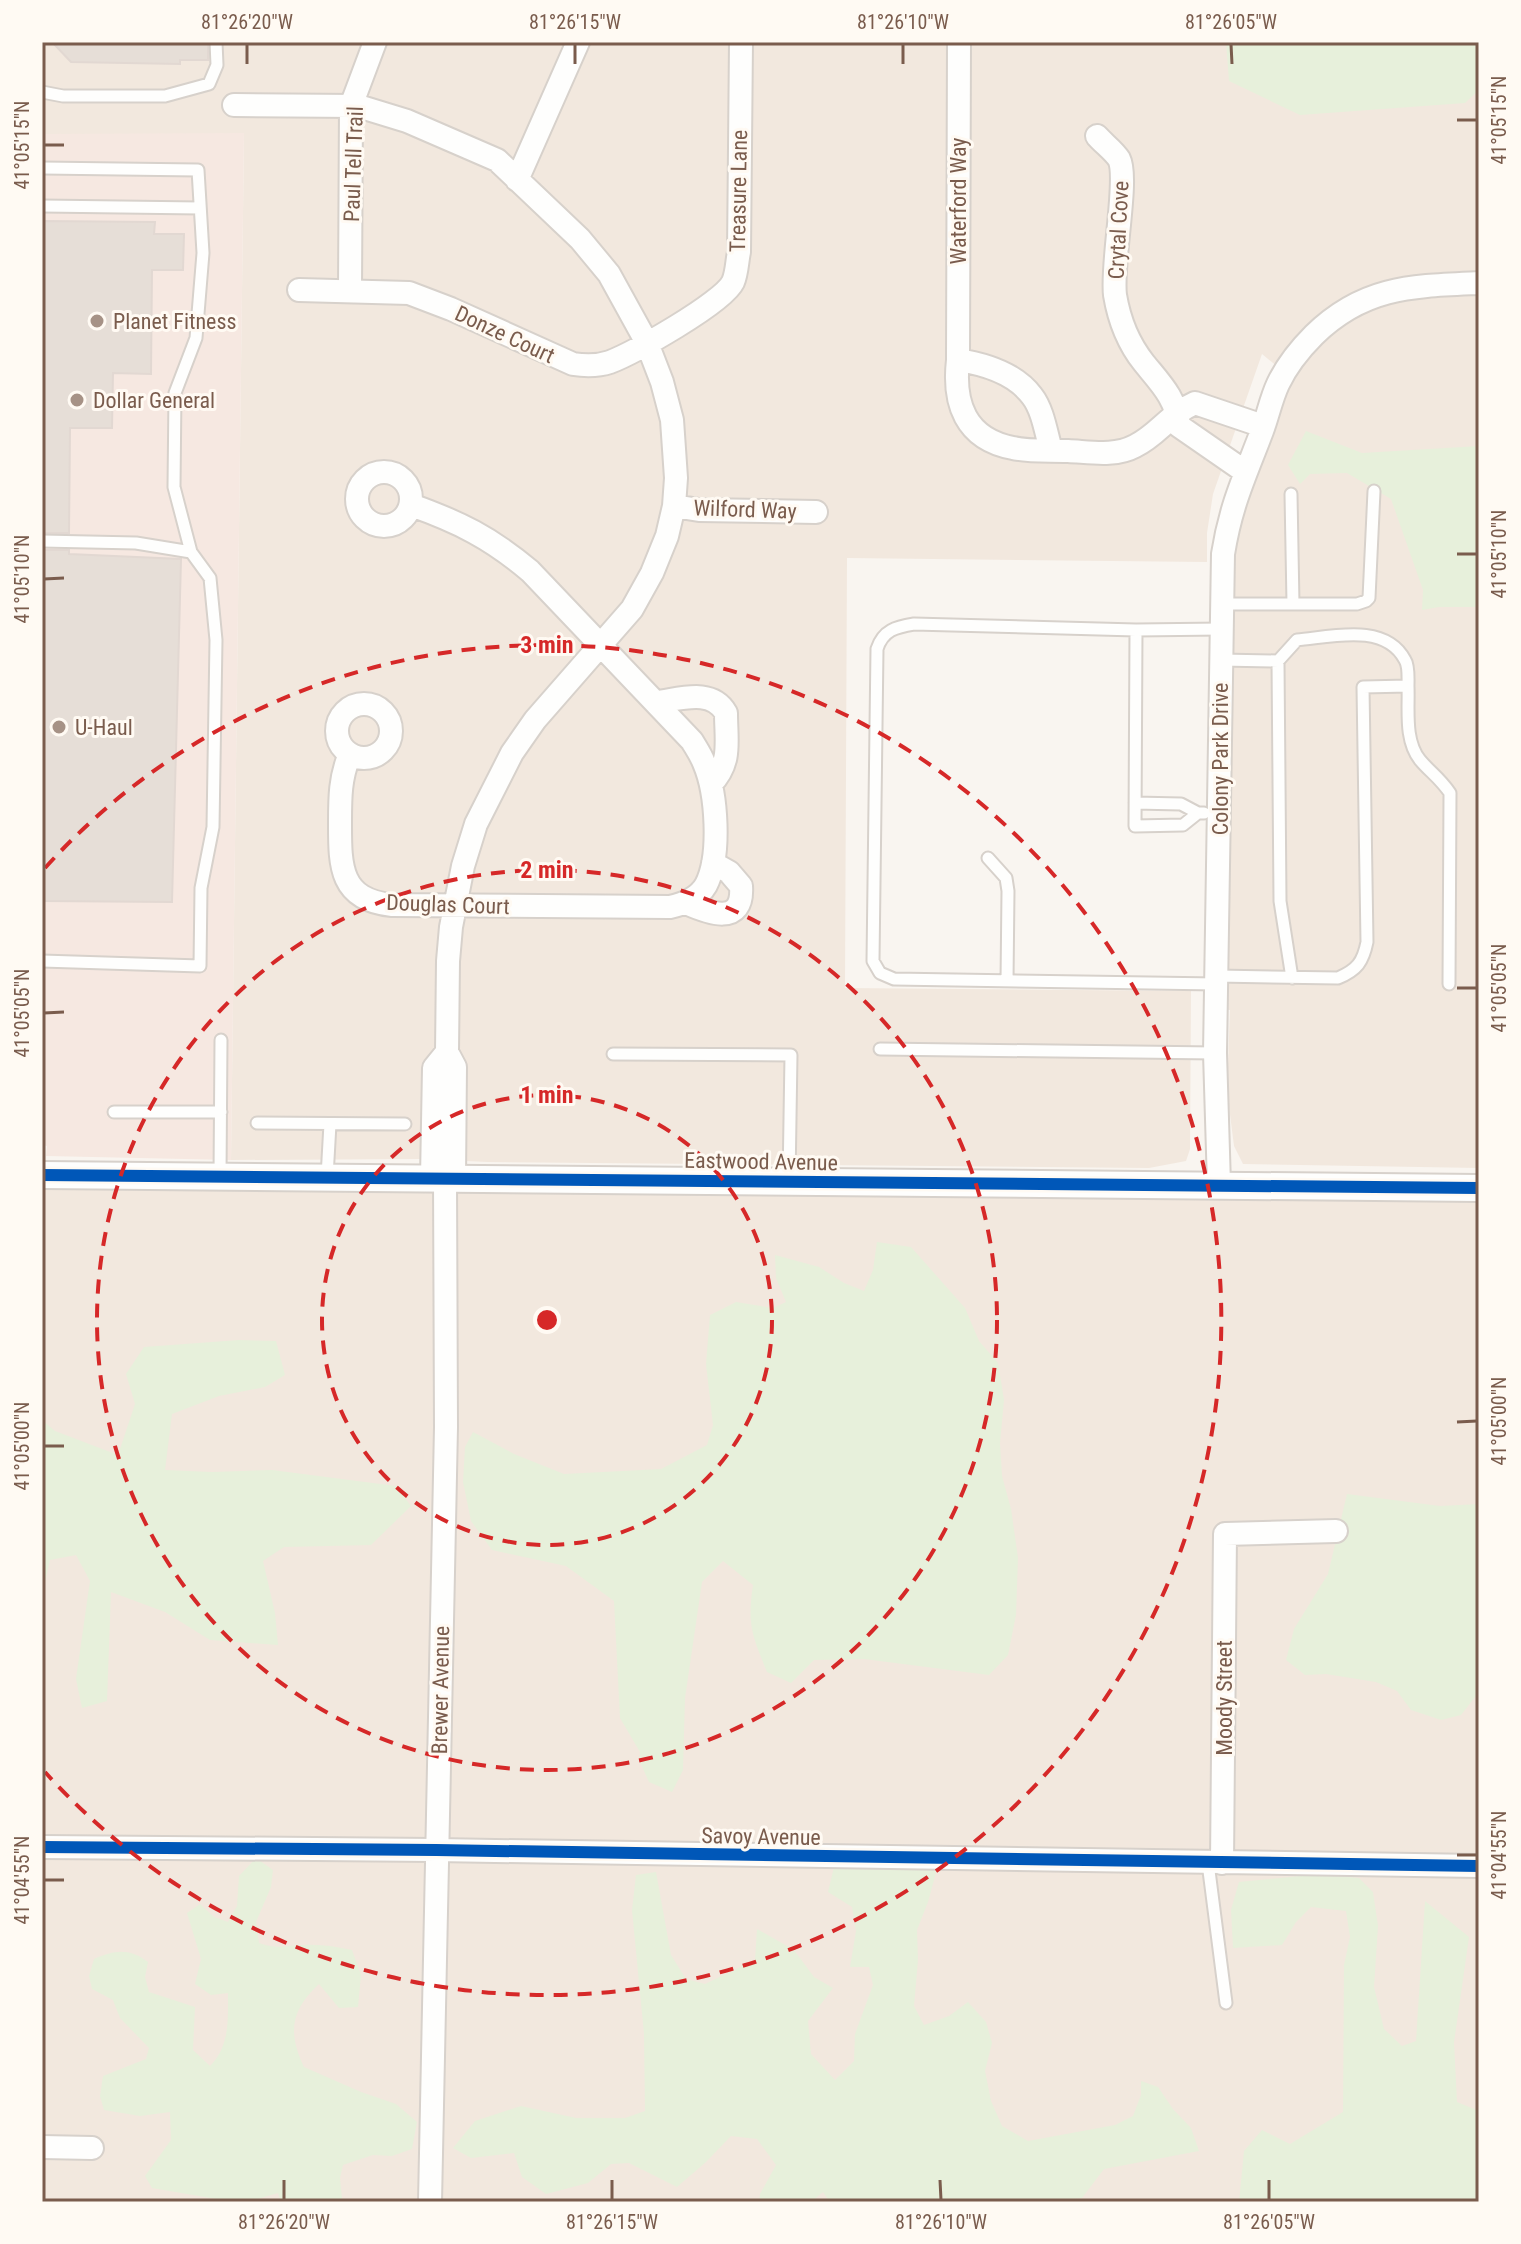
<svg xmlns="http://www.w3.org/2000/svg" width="1521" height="2244" font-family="'Roboto Condensed',sans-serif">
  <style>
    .residential { fill: #f2e8de }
    .commercial { fill: #f6e8e1 }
    .green { fill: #e7f0db }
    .building { fill: #e6ded7; stroke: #e2d8d2; stroke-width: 2 }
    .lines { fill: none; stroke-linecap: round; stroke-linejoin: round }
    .service-casing { stroke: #d7d1cb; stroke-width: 15 }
    .minor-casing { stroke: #d7d1cb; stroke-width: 26 }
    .tertiary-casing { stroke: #d7d1cb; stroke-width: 30 }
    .service { stroke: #fefefd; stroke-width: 11 }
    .minor { stroke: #fefefd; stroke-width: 22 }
    .tertiary { stroke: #fefefd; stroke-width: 26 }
    .cycleway-casing { stroke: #fffaf3; stroke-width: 17 }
    .cycleway { stroke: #0057b8; stroke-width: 12 }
    .ticks { fill: none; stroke: #7a5c4d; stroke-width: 3 }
    .ring { fill: none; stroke: #d62828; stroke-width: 4; stroke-dasharray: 14 10 }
    .poi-dot { fill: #a69286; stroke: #fffaf3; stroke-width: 3 }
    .labels { text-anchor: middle; stroke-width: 6; stroke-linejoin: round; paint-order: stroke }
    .street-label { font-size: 22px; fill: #7a5c4d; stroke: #fffaf3 }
    .poi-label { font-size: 22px; fill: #7a5c4d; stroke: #fffaf3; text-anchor: start }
    .centre { fill: #d62828; stroke: #fffaf3; stroke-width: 4 }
    .ring-label { font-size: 24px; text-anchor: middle; font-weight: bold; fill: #d62828; stroke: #fffaf3; stroke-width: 6; stroke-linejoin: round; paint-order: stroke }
    .neatline { fill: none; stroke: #7a5c4d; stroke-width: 3 }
    .ticks-label { font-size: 20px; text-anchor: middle; fill: #7a5c4d }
  </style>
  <rect width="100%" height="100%" fill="#f9f5f0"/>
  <path class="residential" d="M42,42h1437v1126l-236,-4 -9,-18 -7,-55 3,-81 -14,-1 18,-481 56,-151 -28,-23 -49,140 -6,39v29l-360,-4 -2,430 346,3 -1,158 -4,12 -37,7 -661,-6 -67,-3 -190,1 13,-1026h-202z
    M42,1175l1437,13v1014h-1437z"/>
  <path class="commercial" d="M244,133l-13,1027 -185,-4 1,-10 -5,-1v-1011z"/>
  <path class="green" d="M1226,42h253v48l-14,13 -165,12 -71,-34z
    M1306,431l56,22 117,-7v161h-40l-17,3 1,-20 -32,-91 -44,-26 -37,1 -10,10 -12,-19z
    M877,1242l34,5 54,61 14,33 19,22 6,37 -4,43 2,33 9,33 7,49 -2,57 -8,40 -19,20 -125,-16 -50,1 -23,23 -24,-11c-15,-37 -20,-47 -14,-87l-30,-24 -21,21 -17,116 -2,72 -11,22 -23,-10 -10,-22 1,-8 -20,-34 -6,-117 -48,-35 -74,-16 -21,-29 -8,-39 2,-35 8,-15 41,22 50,20 97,-5 46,-24 6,-20 -7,-61 4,-49 26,-13 37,6 13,-6 -10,-24 -1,-23 44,12 25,16 20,8 9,-21z
    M239,1340l37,1 9,34 -20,12 -46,9 -47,18 -7,56 47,2 60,-2 124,16 15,20 -40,39 -87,2 -21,14 12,52 3,32 -68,-5 -45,-28 -54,-20 -4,109 -25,7 -6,-29 14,-98 -14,-26 -26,5 -8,35v-175l13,11 63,24 17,-51 -9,-30 18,-27z
    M1347,1494l93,12 39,-2v188l-18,23 -20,5 -30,-10 -14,-19 -21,-9 -50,-8 -21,1 -19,-15 8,-31 34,-55z
    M256,1858l17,12 -2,17 -15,35 3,21c20,7 27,2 46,2 16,-1 31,2 47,5l9,25 -3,32 -19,1 -20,-24c-29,27 -31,49 -15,83l57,25 35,12 21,18 -5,27 -20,7 -19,-1 -30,10 -3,13 2,21 12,3h-73l-3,-9 -31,9h-13l-82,-14 -7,-12 26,-36 -1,-28 -30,4 -36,-6 -4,-14 3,-20 43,-17 3,-11 -29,-30 -7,-18 -21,-11 -3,-13 5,-17c21,-9 35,-11 54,3l-3,15 4,15 46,15 -2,43 17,16c20,-20 18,-47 18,-73l-17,2 -16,-11 6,-25 -14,-46 13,-9 14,13 14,5 9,-16 2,-30z
    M938,1865l-10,37 -11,28 1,30 -4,46 10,19 25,-9 19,-14 18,20 6,21 -7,28 6,30 11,25 26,15 87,-16 18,-9 8,-21v-14l17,6 15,22 18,19 8,23 -95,18 -22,29 -42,4h-210l-7,-10 -12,10h-52l1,-8 16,-29 -19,-26 -26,-3 -25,26 -29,25 -48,-24 -18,1 -23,19 -42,11 -24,-17 -8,-24 -43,5 -18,-10 22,-27 46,-15 55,12h49l20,-7 -1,-77 -12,-124 4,-35 20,-3 15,83 15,24 19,5 50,-24 2,-31 37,21 20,27 19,11 -25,33 3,33 24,26 19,-19 1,-27 18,-49 -4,-18h-19l6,-36 -4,-24 -24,-15 6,-25z
    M1320,1874l39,4 14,14 5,34 -4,61 10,42 18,17 14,-5 9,-140 44,36 -15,105 3,60 22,9v91h-240l5,-51 18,-21 28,14 53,-32 1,-147 6,-28 -4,-26 -35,-4 -15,15 -14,23 -49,3 -2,-38 8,-28z"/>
  <path class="building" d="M52,42h156v18h-28v4l-109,-2z
    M42,221l113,1 -1,12h30l-1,36h-31l-1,104 -38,-1 -1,55h-42l-1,105h-27z
    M42,550h27v4l112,5 -9,343 -130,-1z"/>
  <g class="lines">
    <defs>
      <path id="service" d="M42,92l21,4h102l44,-12 8,-19 -1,-23
        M42,168l156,2 5,83 -7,85 -21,55 -1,94 17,65
        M42,206l158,2
        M1291,494l2,110
        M42,541l94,2 55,9 19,26 6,62 -3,187 -12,61 -1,78 -158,-5
        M1222,604h135l9,-3 3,-3 5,-107
        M1136,630l86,-1
        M1221,660l57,1
        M1135,803l46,1 17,9h6
        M1198,813l-15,12 -48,1 1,-196 -222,-6c-18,3 -31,6 -37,25l-4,312 7,12 14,6 323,5
        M988,858l18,20 2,13 -1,90
        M1217,976l121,2c19,-8 25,-16 29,-36l-4,-255 45,-1c1,23 -4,54 12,74 10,12 19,17 30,33l-1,191
        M1292,978l-12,-77 -2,-240 19,-21c34,-3 88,-18 108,20 4,6 3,19 3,26
        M880,1049l335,4
        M613,1054l178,1 -2,126
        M114,1112h107
        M257,1123l148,1
        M220,1176l1,-136
        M327,1177l3,-53
        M1208,1863l18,140"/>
      <path id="minor" d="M959,42l-1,318c-5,43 7,79 55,88 17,4 37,2 55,3 22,1 47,6 67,-5 23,-11 33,-31 60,-43l68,23
        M234,105l124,1 49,15 90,39 83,79 29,35 38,69 15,39 10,38 4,58 -2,28 -7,30 -15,37 -20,36 -97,111 -23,33 -36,71 -13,42 -12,61 -3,34 -1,91 -13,16 -2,110
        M1097,136c6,7 17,15 22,23 10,19 -8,104 -4,136 4,24 13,48 29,68 17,21 32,35 35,63l65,45
        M517,180l61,-138
        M299,290l110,3 42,16 122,55c13,2 25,2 37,-2 23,-9 113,-59 123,-80 4,-9 4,-21 6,-30l2,-210
        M350,290l1,-184 24,-64
        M958,360c26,4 57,13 74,36 11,14 14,37 19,54
        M357 499a27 27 0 1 1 54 0a27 27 0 1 1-54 0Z
        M674,506l25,4 117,2
        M657,702c24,-3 55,-14 69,11 0,29 6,49 -15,71
        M337 731a27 27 0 1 1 54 0a27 27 0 1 1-54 0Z
        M350,754c-10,23 -10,44 -10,68 0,43 -1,78 52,83l278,2c14,-3 28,-8 36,-22 15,-29 11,-92 -2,-122 -3,-8 -8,-15 -12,-22l-162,-170c-39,-33 -71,-49 -119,-66
        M686,903c22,10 58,24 55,-17l-12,-14 -16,-9
        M447,1052l8,15 -1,111
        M1219,1185l-4,-132 8,-499c8,-50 22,-78 39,-123 6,-16 9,-32 16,-47 9,-19 22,-35 36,-49 50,-49 99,-49 165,-52
        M42,1847l394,3 1043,16
        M1222,1863l3,-329 111,-3
        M42,2147l50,1
        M430,2202l16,-775 -1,-249"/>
      <path id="tertiary" d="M42,1175l1437,13"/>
    </defs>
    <use href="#service" class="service-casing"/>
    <use href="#minor" class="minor-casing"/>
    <use href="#tertiary" class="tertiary-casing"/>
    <use href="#service" class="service"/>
    <use href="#minor" class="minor"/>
    <use href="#tertiary" class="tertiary"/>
    <defs>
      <path id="cycleway" d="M42,1175l1437,13
        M42,1847l394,3 1043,16"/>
    </defs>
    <use href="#cycleway" class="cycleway-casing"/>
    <use href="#cycleway" class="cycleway"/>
  </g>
  <path class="ticks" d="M247,44v20M575,44v20M903,44v20M1231,44l1,20M1457,120h20M44,145h20M1457,554h20M44,579l20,-1M1457,988h20M44,1013l20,-1M1457,1422l20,-1M44,1446h20M1457,1855h20M44,1880h20M284,2180v20M612,2180v20M940,2180l1,20M1269,2180v20"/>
  <g class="ring">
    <circle cx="547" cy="1320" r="225"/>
    <circle cx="547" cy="1320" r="450"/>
    <path d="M45 868A675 675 0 1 1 45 1772"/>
  </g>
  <g class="poi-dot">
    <circle cx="97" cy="321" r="8"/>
    <circle cx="77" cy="400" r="8"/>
    <circle cx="59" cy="727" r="8"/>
  </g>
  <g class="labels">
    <g class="street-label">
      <text transform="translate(353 164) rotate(-88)" y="8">Paul Tell Trail</text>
      <text transform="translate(738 191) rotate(-89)" y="8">Treasure Lane</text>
      <text transform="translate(958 201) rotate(-90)" y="8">Waterford Way</text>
      <text transform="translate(1118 230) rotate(-87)" y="8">Crytal Cove</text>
      <text transform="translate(505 334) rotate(25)" y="8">Donze Court</text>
      <text transform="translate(745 509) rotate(2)" y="8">Wilford Way</text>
      <text transform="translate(1220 759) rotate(-90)" y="8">Colony Park Drive</text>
      <text transform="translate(448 904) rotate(2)" y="8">Douglas Court</text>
      <text transform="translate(761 1161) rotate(1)" y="8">Eastwood Avenue</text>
      <text transform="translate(440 1690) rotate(-89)" y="8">Brewer Avenue</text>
      <text transform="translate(1224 1698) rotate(-90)" y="8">Moody Street</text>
      <text transform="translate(761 1836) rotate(1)" y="8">Savoy Avenue</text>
    </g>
    <g class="poi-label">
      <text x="113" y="329">Planet Fitness</text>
      <text x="93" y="408">Dollar General</text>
      <text x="75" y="735">U-Haul</text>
    </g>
  </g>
  <circle cx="547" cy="1320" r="12" class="centre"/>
  <g class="ring-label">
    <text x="547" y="653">3 min</text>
    <text x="547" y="878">2 min</text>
    <text x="547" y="1103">1 min</text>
  </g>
  <rect width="1521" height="2244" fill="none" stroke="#fffaf3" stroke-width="88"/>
  <rect x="44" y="44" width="1433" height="2156" class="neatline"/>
  <g class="ticks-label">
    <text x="247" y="29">81°26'20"W</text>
    <text x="575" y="29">81°26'15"W</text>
    <text x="903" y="29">81°26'10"W</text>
    <text x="1231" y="29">81°26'05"W</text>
    <text transform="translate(1499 120) rotate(-90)" y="7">41°05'15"N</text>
    <text transform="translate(22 145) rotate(-90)" y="7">41°05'15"N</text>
    <text transform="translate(1499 554) rotate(-90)" y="7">41°05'10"N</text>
    <text transform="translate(22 579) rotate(-90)" y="7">41°05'10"N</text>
    <text transform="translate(1499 988) rotate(-90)" y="7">41°05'05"N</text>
    <text transform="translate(22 1013) rotate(-90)" y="7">41°05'05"N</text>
    <text transform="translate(1499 1421) rotate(-90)" y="7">41°05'00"N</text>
    <text transform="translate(22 1446) rotate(-90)" y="7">41°05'00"N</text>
    <text transform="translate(1499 1855) rotate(-90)" y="7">41°04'55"N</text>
    <text transform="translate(22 1880) rotate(-90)" y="7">41°04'55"N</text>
    <text x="284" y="2229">81°26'20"W</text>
    <text x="612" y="2229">81°26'15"W</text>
    <text x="941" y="2229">81°26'10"W</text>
    <text x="1269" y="2229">81°26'05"W</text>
  </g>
</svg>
